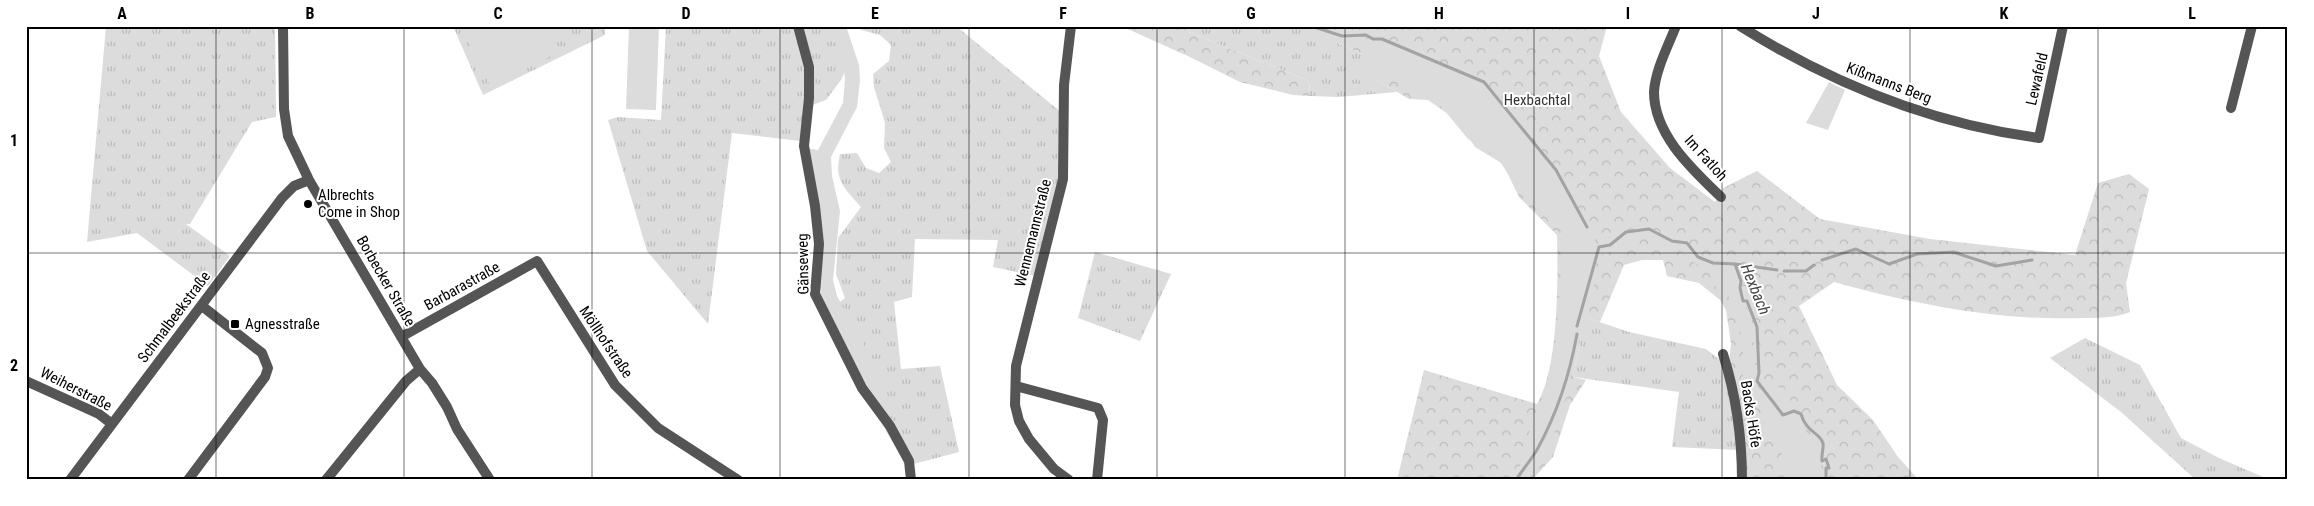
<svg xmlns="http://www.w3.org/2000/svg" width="2314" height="506" font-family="'Roboto Condensed',sans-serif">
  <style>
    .grass { fill: url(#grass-tufts) }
    .forest { fill: url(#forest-crowns) }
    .park { fill: #dcdcdc }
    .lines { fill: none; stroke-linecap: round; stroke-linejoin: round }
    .stream { stroke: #a3a3a3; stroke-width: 3 }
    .minor { stroke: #555; stroke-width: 10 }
    .grid { fill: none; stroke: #000; stroke-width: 1; stroke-opacity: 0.55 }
    .poi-dot { fill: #000; stroke: #fff; stroke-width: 2 }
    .labels { text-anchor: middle; stroke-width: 4; stroke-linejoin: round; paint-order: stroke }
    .street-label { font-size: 15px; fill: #000; stroke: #fff }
    .park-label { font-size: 15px; fill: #333; stroke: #fff }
    .poi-label { font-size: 15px; fill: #000; stroke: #fff; text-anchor: start }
    .water-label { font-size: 16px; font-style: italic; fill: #444; stroke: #fff }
    .neatline { fill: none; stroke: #000; stroke-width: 2 }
    .grid-label { font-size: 16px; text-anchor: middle; font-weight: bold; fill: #000 }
  </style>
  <defs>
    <pattern id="grass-tufts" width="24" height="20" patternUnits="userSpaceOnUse" patternTransform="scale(1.25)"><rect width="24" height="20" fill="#dcdcdc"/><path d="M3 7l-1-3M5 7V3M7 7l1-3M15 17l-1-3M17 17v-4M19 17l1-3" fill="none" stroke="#bbb"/></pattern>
    <pattern id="forest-crowns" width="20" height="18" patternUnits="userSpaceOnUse" patternTransform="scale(1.25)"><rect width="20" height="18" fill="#dcdcdc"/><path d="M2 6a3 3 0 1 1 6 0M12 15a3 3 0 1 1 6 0" fill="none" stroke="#bbb"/></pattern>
  </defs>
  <rect width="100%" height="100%" fill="#fff"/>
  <path class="grass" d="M106,26h169l1,91 -24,5 -62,102h-4l44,32 -22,30 -71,-53 -50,9z
    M453,26h152v9l-122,60z
    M666,26h174l9,37 -8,17 -15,20 -14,5 -3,37 -77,-9 -24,191 -61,-73 -39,-131 10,-3 43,3z
    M859,26h97l112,92 -1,67 -26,92 -48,-10 5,-27 -83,-1 -3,58 -18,5 7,67 39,-3 19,86 -53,14 -85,-149 24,-19 -9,-24 2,-36 23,-31c-17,-20 -27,-26 -21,-53l17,-1 9,15 13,5 12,-11 -7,-14 1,-25 -11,-36 -1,-13 16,-13 2,-16 -11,-10 -19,-5z
    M1186,26h113l72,32 8,23 18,11 -59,5 -28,-1 -1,-15 -120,-49z
    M1095,252l76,22 -31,67 -62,-23z
    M1585,317l44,15 77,17 14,11 6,14 13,76 -67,-3 7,-55 -106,-15z
    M2085,338l55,27 41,73 38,20 51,22h-74l-75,-68 -71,-54z"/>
  <path class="forest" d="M1121,26h65l3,6 120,49 1,15 -17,-1 -53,-13 -50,-25z
    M1299,26h308l-8,30 22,56 49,56 45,34 8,-14 34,-17 63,48 110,20 145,16 23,-72 31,-9 20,15 -23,94 4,29c-14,6 -33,6 -49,6 -82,3 -168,-14 -247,-36l-35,24 38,79 36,35 25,37 21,23h-174l-16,-117 2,-19 -5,-34 -6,-10 -21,-17 -32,-7 -4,-16h-21l-18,5 -24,57 -15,-5 -12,60 13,3 -16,25 -17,52 -21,23h-135l27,-110 113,34c22,-37 21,-125 20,-169l-38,-38 -16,-33 -28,-17 -17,-26 -30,-21 -19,-1 -30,-18 -8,-23z"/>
  <path class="park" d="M460,26h89l11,25 -69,36z
    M629,26h30l-3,84 -30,-1z
    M831,26h15l13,39 1,15 -3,27 -26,50 1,19 8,35 -7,69 4,16 29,53 26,55 -11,6 -13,-15 -48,-99 1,-4 -3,-18 -12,-126 12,2 25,-47 2,-24 -2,-19z
    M1292,26h18l34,10 11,-1 20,6 13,-1 96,42 68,81 46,83c15,3 21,-13 34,-16 20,-4 36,11 55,13 6,10 19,23 32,15l5,3 11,1 4,8 5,2 -4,11 5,16 4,3 -3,6 5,6 1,19 4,2 2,7 -6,1 -4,5 7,7v29l6,6 10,-4 13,2 7,14 -1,6 14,15v6l4,5 8,1 7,11 -3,8 3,7 -2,5 3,14h-37l-6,-30 -15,-23 -8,-27 -8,-6 -7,-12v-45l-7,-13v-11l-8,-18 -18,-13v-5l11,-9c-19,-1 -27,-1 -39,-17l-9,-1 -27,-13h-10l-6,2 -16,12 -15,4 -4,12 -1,19 -8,39 -7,17 -18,76 -14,31 -19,31h-17l9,-14 1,-11 26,-71 8,-34 10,-125 -36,-23 -11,-13 -21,-32 -29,-18 -28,-34 -47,-28 -30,5 -13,-5 19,-30 -41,-7z
    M1829,82l16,8 -17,40 -22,-7z"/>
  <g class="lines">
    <path class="stream" d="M1311,26l31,10 24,-1 7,4h9l102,43 72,88 31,57
      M1822,260l34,-11 33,15 28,-10 36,-2 43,14 36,-6
      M1735,264l42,6
      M1784,271h22l8,-6
      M1577,326l22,-79 11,-2 16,-13 23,-3 23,12 15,2 11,14 15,6 22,1 6,17 -1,7 3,13h4l10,26 2,46 -2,8c9,12 17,22 26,34l11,-4 7,3c5,18 19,19 22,29 1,5 -2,12 -1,18l4,-2 3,9h-3v12
      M1516,480c7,-11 16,-21 22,-32 19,-35 32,-75 39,-114"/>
    <path class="minor" d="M283,26l1,83 4,27 21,44 111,189 12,14 15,24 10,22 33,51
      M798,26l11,41v31l-5,48 11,60 4,38 -4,50 47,94 28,38 19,35 2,19
      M1676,26c-8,20 -21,45 -22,66 0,43 39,78 67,105
      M1740,26c91,57 192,98 299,112l24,-112
      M2231,108l21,-82
      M401,337l136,-76 78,124 43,43 80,52
      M1723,354c13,41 19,82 19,126
      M26,381l73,33 13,10
      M1016,386l82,22 5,12 -6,60
      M70,480l212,-282 12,-12 15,-6
      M188,480l77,-103 3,-9 -6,-15 -60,-47
      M326,480l80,-99 14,-12
      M1069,480l-15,-11 -25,-30 -10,-18 -4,-16 1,-39 47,-187 1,-94 7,-59"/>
  </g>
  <path class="grid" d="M216,26v454M404,26v454M592,26v454M780,26v454M969,26v454M1157,26v454M1345,26v454M1534,26v454M1722,26v454M1910,26v454M2098,26v454M26,253h2262"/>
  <g class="poi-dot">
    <circle cx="308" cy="204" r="5"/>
    <rect x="230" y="319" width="10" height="10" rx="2.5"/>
  </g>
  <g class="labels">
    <g class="street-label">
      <text transform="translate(2037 79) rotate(-77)" y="5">Lewafeld</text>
      <text transform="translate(1889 83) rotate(21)" y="5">Kißmanns Berg</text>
      <text transform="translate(1706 158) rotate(48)" y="5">Im Fatloh</text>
      <text transform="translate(1033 233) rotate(-76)" y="5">Wennemannstraße</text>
      <text transform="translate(803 264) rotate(-91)" y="5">Gänseweg</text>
      <text transform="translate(386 281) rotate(60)" y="5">Borbecker Straße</text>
      <text transform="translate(462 286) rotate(-29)" y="5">Barbarastraße</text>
      <text transform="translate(174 317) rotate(-53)" y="5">Schmalbeekstraße</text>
      <text transform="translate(606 342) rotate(56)" y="5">Möllhofstraße</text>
      <text transform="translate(76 389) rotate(27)" y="5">Weiherstraße</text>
      <text transform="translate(1751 414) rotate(81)" y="5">Backs Höfe</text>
    </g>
    <g class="park-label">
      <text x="1537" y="105">Hexbachtal</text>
    </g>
    <g class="poi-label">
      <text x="318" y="200">Albrechts<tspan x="318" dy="17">Come in Shop</tspan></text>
      <text x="245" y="329">Agnesstraße</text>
    </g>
    <g class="water-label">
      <text transform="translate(1756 289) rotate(68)" y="6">Hexbach</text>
    </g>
  </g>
  <rect width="2314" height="506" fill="none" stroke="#ffffff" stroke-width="55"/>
  <rect x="28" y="28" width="2258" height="450" class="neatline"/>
  <g class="grid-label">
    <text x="122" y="19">A</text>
    <text x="310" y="19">B</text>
    <text x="498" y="19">C</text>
    <text x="686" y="19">D</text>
    <text x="875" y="19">E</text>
    <text x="1063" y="19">F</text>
    <text x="1251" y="19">G</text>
    <text x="1439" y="19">H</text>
    <text x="1628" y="19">I</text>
    <text x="1816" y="19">J</text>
    <text x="2004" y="19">K</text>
    <text x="2192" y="19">L</text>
    <text x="14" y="146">1</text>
    <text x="14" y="371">2</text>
  </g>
</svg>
